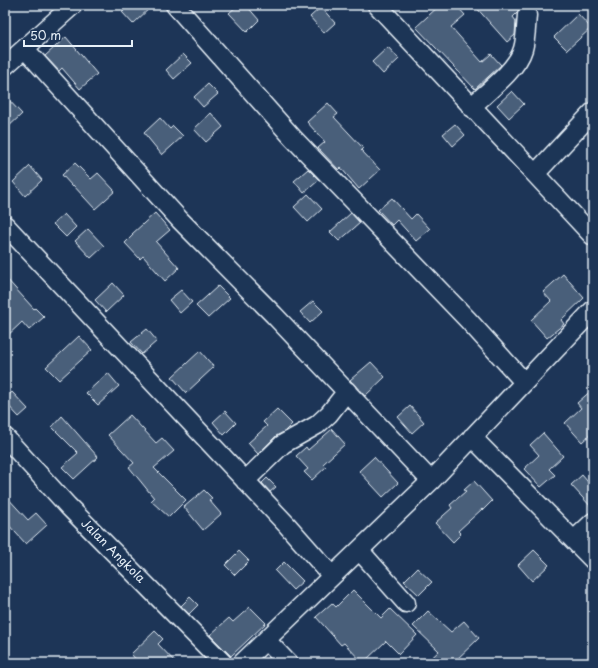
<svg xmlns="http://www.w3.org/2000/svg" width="598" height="668" font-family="'Playpen Sans',sans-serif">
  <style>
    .building { fill: #495e7a; stroke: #e8f1f8 }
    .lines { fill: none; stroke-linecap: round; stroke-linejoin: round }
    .minor-casing { stroke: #e8f1f8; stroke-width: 21 }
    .minor { stroke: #1d3557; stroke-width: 18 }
    .labels { text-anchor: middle; stroke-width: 3; stroke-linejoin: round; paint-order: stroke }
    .street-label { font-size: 12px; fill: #e8f1f8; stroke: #1d3557 }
  </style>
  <rect width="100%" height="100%" fill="#1d3557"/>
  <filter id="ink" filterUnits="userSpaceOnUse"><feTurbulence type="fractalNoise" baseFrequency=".025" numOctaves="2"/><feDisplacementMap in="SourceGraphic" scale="8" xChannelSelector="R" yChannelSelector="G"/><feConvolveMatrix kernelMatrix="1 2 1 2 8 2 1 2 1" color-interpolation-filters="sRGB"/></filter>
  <g filter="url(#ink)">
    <path class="building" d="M118,5h35l-20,19 -11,-12 2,-1z
      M238,5h8l13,15 -12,12 -18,-19z
      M440,5h16l9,10 -14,12 31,35 9,-8 10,11 -26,24 -59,-62z
      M474,5h51l-6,4 -2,4 -4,4 3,4 -1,14 -8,7z
      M321,7l14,16 -11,10 -14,-16z
      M578,14l13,14 -24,22 -13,-13z
      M66,37l31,37 -17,15 -18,-21 -3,3 -14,-15z
      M388,47l11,12 -16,15 -11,-12z
      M183,54l9,9 -18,16 -8,-9z
      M208,84l10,10 -15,13 -9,-10z
      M512,91l12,13 -15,14 -12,-13z
      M5,96l17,18 -17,16z
      M328,103l10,11 -4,3 29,31 -2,2 19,20 -21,19 -18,-21 -2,2 -21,-22 7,-6 -18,-20z
      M211,113l12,14 -17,15 -12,-13z
      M160,118l10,11 3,-3 10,10 -21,19 -18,-22z
      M455,124l10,11 -12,11 -10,-12z
      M75,163l16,16 7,-6 17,18 -20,18 -22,-24 -1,1 -10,-11z
      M30,166l12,14 -17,16 -12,-14z
      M308,169l11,11 -15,13 -10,-12z
      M308,194l14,15 -14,13 -14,-15z
      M392,198l19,21 5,-5 14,15 -14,12 -19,-21 -5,5 -14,-15z
      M155,213l15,17 -14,12 23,26 -14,13 -22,-25 -3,3 -15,-16 8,-8 -1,-1z
      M351,213l9,10 -21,18 -9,-9z
      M64,214l12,13 -10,10 -13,-13z
      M88,229l16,17 -13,12 -16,-17z
      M563,274l21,24 -23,22 3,4 -17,14 -16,-18 20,-19 -8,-9z
      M5,277l29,32 1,-1 9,9 -15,13 -7,-8 -17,16z
      M113,283l11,12 -18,17 -11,-12z
      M218,286l12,12 -22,20 -12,-12z
      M181,290l11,12 -12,11 -11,-13z
      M313,301l10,10 -13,12 -10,-11z
      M147,329l10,12 -15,13 -11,-12z
      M79,336l13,14 -33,30 -13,-13z
      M200,351l14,16 -28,26 -14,-16z
      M371,362l14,15 -20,19 -15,-16z
      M108,373l11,13 -21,19 -12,-12z
      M593,389v43l-11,10 -17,-19 16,-15 -4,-5z
      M12,392l16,17 -9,8 -14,-15v-3z
      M410,406l14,16 -12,11 -14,-16z
      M277,409l15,15 -8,8 -8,4 -18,18 -10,-11 19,-17 -4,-4z
      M225,411l11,12 -12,12 -11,-13z
      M130,415l26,28 6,-5 12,13 -20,17 32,32 -17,17 -18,-16 3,-3 -25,-31 5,-4 -26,-28z
      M62,416l36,41 -24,22 -12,-12 16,-14 -26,-26z
      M332,429l13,15 -22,20 3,3 -14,13 -8,-8 4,-3 -12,-13 10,-9 2,3z
      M543,433l20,23 -14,13 6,6 -14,12 -17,-18 15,-14 -9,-10z
      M374,457l24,26 -15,14 -24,-26z
      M582,475l11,13v21l-22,-24z
      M267,478l9,9 -6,5 -8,-9z
      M474,481l18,20 -9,9 -1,-1 -24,22 3,3 -8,8 -18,-19 17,-15 -2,-3 16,-14 -2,-1z
      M204,490l8,8 -3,2 12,14 -18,16 -19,-23z
      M5,495l23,25 8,-7 11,12 -21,19 -21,-23z
      M534,550l15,15 -17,16 -14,-16z
      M239,551l10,10 -14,14 -10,-10z
      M284,562l19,19 -10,9 -18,-19z
      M417,568l15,14 -13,13 -15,-14z
      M353,590l28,28 9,-9 27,26 -18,19 -13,-13 -23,22 -19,-20 -3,2 -25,-28 16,-14 4,4z
      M190,597l8,8 -9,9 -8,-8z
      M250,607l16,16 -35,33 -21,-21 19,-17 4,4z
      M428,611l23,21 13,-11 15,17 -26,25h-27l13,-12 -26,-25z
      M155,631l8,8 -5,5 18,19h-37l-8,-9z"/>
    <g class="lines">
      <defs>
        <path id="minor" d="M175,5l118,133 175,182 56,62
          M377,5l216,231
          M25,49l155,171 94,95 157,166
          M5,66l68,-61
          M471,107c16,-15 46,-37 52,-58 3,-10 3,-23 4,-34
          M535,174l58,-62
          M5,225l282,300 45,51
          M5,437l63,69 155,157
          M472,437l121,123
          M245,481l38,-37 34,-19 12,-11 18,-23
          M574,540l19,-18
          M360,551l46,52
          M266,640l22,23
          M242,663l189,-182 162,-171"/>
      </defs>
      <use href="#minor" class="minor-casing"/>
      <use href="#minor" class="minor"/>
    </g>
  </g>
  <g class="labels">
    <g class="street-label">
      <text transform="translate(113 551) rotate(45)" y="4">Jalan Angkola</text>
    </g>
  </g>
  <rect width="598" height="668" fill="none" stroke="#1d3557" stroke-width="20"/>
  <rect x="10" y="10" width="578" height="648" fill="none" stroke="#e8f1f8" stroke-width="1.5" filter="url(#ink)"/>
  <path d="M24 40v6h108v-6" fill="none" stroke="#e8f1f8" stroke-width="2"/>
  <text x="30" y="40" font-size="12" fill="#e8f1f8" stroke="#1d3557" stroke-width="3" paint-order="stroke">50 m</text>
</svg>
